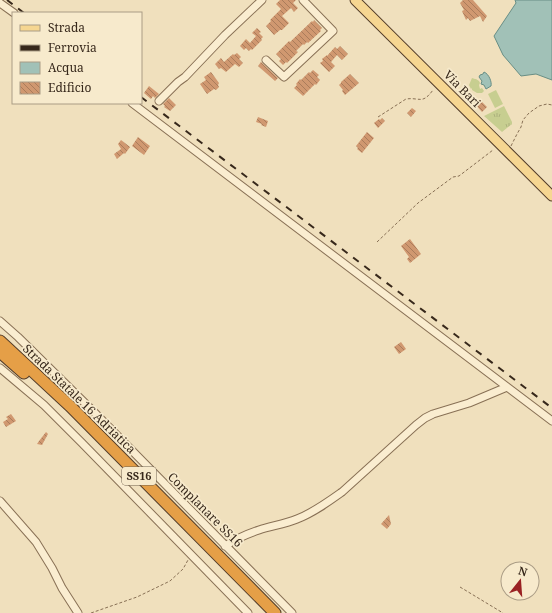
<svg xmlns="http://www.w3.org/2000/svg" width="552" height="613" font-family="'Noto Serif',serif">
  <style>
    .grass { fill: url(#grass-tufts) }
    .park { fill: #c7ce90 }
    .water { fill: #a1c1b7; stroke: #688e85 }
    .building { fill: url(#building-back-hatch) }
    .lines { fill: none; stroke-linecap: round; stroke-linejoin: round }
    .minor-casing { stroke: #887055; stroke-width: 9 }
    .major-casing { stroke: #553e2a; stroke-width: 11 }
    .highway-casing { stroke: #553e2a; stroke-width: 13 }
    .path { stroke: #887055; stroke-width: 1; stroke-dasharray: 3 2; stroke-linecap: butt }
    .minor { stroke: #faedd0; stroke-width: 7 }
    .major { stroke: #f6d691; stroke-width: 9 }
    .highway { stroke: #e59f47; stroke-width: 11 }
    .rail { stroke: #37281b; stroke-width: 2; stroke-dasharray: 7 7; stroke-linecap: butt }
    .labels { text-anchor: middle; stroke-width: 3.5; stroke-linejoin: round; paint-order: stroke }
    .shield { fill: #f7eacc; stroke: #716250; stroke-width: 1 }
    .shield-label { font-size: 11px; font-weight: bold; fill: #37281b }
    .street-label { font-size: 12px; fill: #37281b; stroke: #f7eacc }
  </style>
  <defs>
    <pattern id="grass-tufts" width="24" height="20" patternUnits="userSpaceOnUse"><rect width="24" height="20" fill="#c7ce90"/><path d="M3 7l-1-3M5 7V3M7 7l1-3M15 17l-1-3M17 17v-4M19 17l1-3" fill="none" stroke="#acb17c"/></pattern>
    <pattern id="building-back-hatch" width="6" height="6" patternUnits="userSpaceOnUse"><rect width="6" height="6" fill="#d09870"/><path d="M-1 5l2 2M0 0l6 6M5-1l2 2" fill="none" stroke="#aa7c5b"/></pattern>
  </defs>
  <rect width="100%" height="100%" fill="#f0e0bd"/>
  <path class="grass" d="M472,78l3,1h1l3,2 1,2 -1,2 1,4 2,-1 2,3 -2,2h-5l-5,-3v-2l-1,1 -2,-4z
    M504,106l8,16v2l-10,8 -18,-16z"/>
  <path class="park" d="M496,90l7,14 -8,4 -7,-14z"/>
  <path class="water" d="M515,0h37v80l-16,-6 -15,2 -18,-21 -9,-19 22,-33z
    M484,72c5,2 8,10 7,14l-5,3 -2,-4 -3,-1 1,-3 -3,-4 1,-2 3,-1z"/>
  <path class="building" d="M280,0h16l-3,3 5,5 -4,4 -3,-4 -9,8 7,7 -7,7h-2l-6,5 -8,-9 5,-5 -1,-1 11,-11 -5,-5z
    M463,0h10l14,16 -4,6 -3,-6 -10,5 -2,-3 -2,2 -4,-9 2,-1 -4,-7z
    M314,20l8,8 -2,2 1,1 -13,12 -1,-1 -3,3 -1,-1 -7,7 2,1 -11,11 -1,-1 -3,3 -4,-4 2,-2 -5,-5 13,-13 1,1 22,-21 1,1z
    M257,28l4,4 -2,1 4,4 -2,2 1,1 -10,10 -1,-1 -2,2 -3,-3 -2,2 -4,-4 6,-7 4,4 6,-7 -4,-3z
    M340,46l8,8 -6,6 -5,-5 -6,7 4,4 -6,6 -9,-9 3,-2 -1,-2 5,-4v1l8,-9 2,2z
    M237,53l4,4 -2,2 4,4 -4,4 -4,-3 -9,8 -5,-4 -2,1 -4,-5 6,-6 3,4 9,-8 1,1z
    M261,62l17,16 -3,3 -17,-15z
    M313,70l6,5 -2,2 3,3 -4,5 -1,-1 -12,12 -9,-8 3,-3 -1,-1 4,-5 1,1 8,-8 1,1z
    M211,72l8,11 -1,2 1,2 -3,3 -2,-1 -7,5 -7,-10 6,-4 -2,-3z
    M350,74l9,9 -14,12 -3,-4 1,-1 -4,-5 2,-2v-1z
    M149,86l10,8 -4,4 -2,-2 -2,3 -7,-6z
    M169,98l7,7 -6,6 -6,-4 1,-1 -2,-2z
    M479,99l8,8 -5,5 -8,-9z
    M412,108l4,3 -5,6 -4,-4z
    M258,117l10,4 -2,6 -5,-2 1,-1 -6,-2z
    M382,118l3,3 -7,7 -4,-5 5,-4 1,1z
    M367,132l7,6 -12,15 -5,-4 1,-1 -2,-2z
    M138,137l12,9 -6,9 -12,-9z
    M121,140l9,7 -5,7 -1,-1 -7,6 -3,-5 7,-5 -3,-5z
    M410,239l11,15 -11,9 -3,-4 2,-2 -8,-11z
    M401,342l5,7 -7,5 -5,-7z
    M11,414l5,7 -10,6 -3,-5 5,-3 -2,-2z
    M46,432l2,2 -6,11 -5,-1 2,-3z
    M389,515l2,9 -4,5 -6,-5z"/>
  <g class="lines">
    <defs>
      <path id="minor" d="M0,3l14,10
        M266,60l18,17 49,-46 -30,-31
        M159,101l19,-19 7,-5 40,-42 37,-35
        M132,103l420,318
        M0,321l18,16 76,75 198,201
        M0,368l44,37 38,38 166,170
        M0,501l36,41 16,26 10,20 16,25
        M225,546c11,-7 22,-12 34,-16 12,-4 26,-6 38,-11 16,-6 31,-17 45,-27l74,-67 9,-7 8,-4 36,-11 38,-16"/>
      <path id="major" d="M355,0l197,196"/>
      <path id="highway" d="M0,341l70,65 205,207
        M0,352l24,21"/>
    </defs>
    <use href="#minor" class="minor-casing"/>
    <use href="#major" class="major-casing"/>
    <use href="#highway" class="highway-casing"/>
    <path class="path" d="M378,117l28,-18c14,-2 16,6 27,-9
      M511,146l6,-12 4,-7 2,-7 6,-7 10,-7 8,-2 5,1
      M377,242l41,-39 35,-26 6,-1 34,-26
      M460,587l43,26
      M91,613l46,-16 33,-16 13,-12 5,-9"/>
    <use href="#minor" class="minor"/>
    <use href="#major" class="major"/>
    <use href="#highway" class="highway"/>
    <path class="rail" d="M7,0l17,13
      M141,97l411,311"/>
  </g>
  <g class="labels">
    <rect class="shield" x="122" y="467" width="34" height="18" rx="3"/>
    <g class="shield-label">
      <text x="139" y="480">SS16</text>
    </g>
    <g class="street-label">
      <text transform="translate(462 89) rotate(45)" y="4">Via Bari</text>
      <text transform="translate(79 399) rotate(44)" y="4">Strada Statale 16 Adriatica</text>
      <text transform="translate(205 510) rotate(45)" y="4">Complanare SS16</text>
    </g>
  </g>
  <rect x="12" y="12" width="130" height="92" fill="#f7eacc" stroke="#aa9c85"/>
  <rect x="20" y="25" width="20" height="6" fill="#f6d691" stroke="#aa9c85"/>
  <text x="48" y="32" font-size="12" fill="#37281b">Strada</text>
  <rect x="20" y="45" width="20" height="6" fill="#37281b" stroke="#aa9c85"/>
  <text x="48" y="52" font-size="12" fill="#37281b">Ferrovia</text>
  <rect x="20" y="62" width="20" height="12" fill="#a1c1b7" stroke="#aa9c85"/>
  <text x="48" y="72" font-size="12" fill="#37281b">Acqua</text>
  <rect x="20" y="82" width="20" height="12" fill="url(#building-back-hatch)" stroke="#aa9c85"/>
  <text x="48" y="92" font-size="12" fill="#37281b">Edificio</text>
  <g transform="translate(520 581) rotate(17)"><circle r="19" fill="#f7eacc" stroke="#aa9c85"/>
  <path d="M0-3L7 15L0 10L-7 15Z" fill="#9a2224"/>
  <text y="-6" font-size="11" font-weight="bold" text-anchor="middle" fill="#37281b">N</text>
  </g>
</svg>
